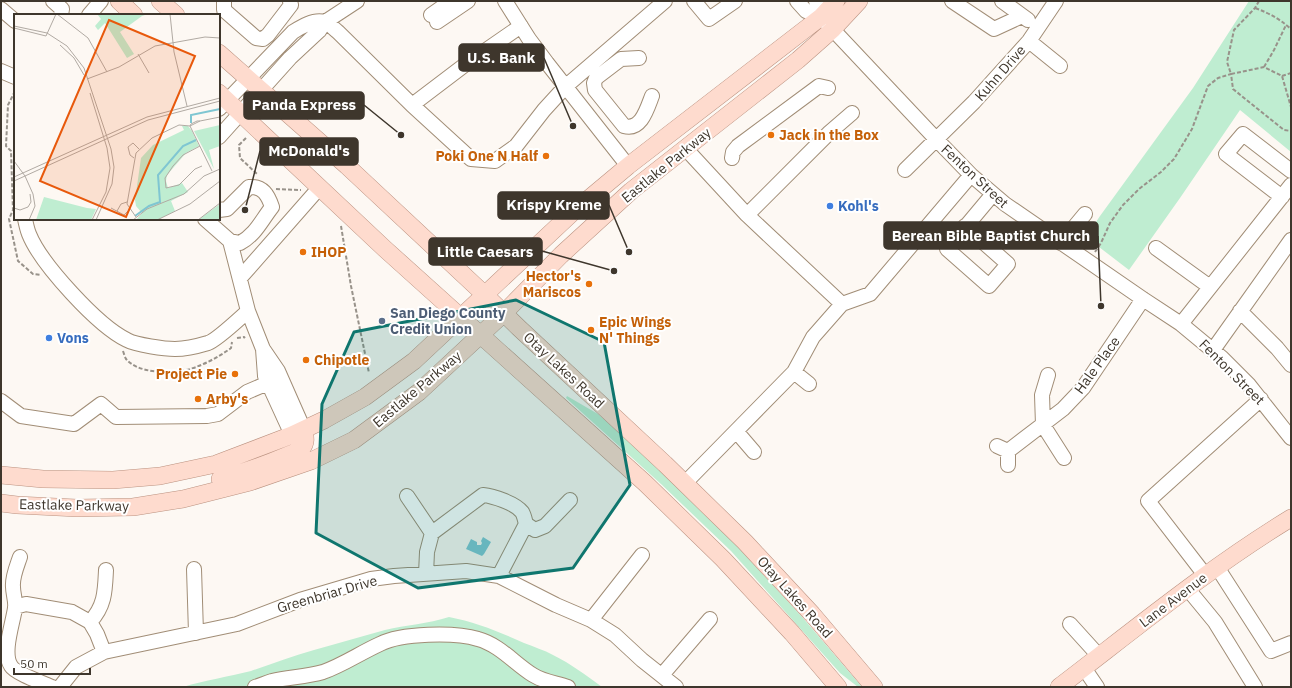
<svg xmlns="http://www.w3.org/2000/svg" width="1292" height="688" font-family="'IBM Plex Sans',sans-serif">
  <style>
    .green { fill: #bfedd1 }
    .water { fill: #7fc6d2 }
    .lines { fill: none; stroke-linecap: round; stroke-linejoin: round }
    .minor-casing { stroke: #a18d76; stroke-width: 16 }
    .major-casing { stroke: #bb9280; stroke-width: 18 }
    .path { stroke: #98928a; stroke-width: 2; stroke-dasharray: 4 2; stroke-linecap: butt }
    .minor { stroke: #fff; stroke-width: 14 }
    .major { stroke: #fedbce; stroke-width: 17 }
    .marked { fill: #0f766e; fill-opacity: 0.2; stroke: #0f766e; stroke-width: 3; stroke-linejoin: round }
    .food-dot { fill: #e8710a; stroke: #fff; stroke-width: 1.5 }
    .shop-dot { fill: #3f7fe0; stroke: #fff; stroke-width: 1.5 }
    .service-dot { fill: #5c6f8a; stroke: #fff; stroke-width: 1.5 }
    .labels { text-anchor: middle; stroke-width: 4; stroke-linejoin: round; paint-order: stroke }
    .street-label { font-size: 14px; fill: #3e362c; stroke: #fff }
    .food-label { font-size: 14px; font-weight: bold; fill: #c56008; stroke: #fff; text-anchor: start }
    .shop-label { font-size: 14px; font-weight: bold; fill: #366cbe; stroke: #fff; text-anchor: start }
    .service-label { font-size: 14px; font-weight: bold; fill: #4e5e75; stroke: #fff; text-anchor: start }
    .inset-river { fill: none; stroke: #7fc6d2; stroke-width: 2 }
    .inset-road { fill: none; stroke: #b1aaa3; stroke-width: 1 }
    .view { fill: #e8590c; fill-opacity: 0.15; stroke: #e8590c; stroke-width: 2 }
    .inset-edge { fill: none; stroke: #3e362c; stroke-width: 2 }
    .leader { fill: none; stroke: #3e362c; stroke-width: 1.5 }
    .callout-dot { fill: #3e362c; stroke: #fff; stroke-width: 1.5 }
    .callout { fill: #3e362c; stroke: #3e362c; stroke-width: 1.5 }
    .callout-label { font-size: 15px; text-anchor: middle; font-weight: bold; fill: #fff }
  </style>
  <rect width="100%" height="100%" fill="#fdf8f3"/>
  <path class="green" d="M1249,1h42v151l-51,-42 -60,88 -51,72 -43,-33 14,-21 93,-128z
    M567,396l31,18 71,64 68,68 66,72 59,69h-4l-18,-14 -109,-122 -70,-67 -95,-86z
    M449,617c26,5 51,15 75,26 10,4 20,7 29,12 18,9 33,20 49,32h-419c22,-7 45,-10 68,-16 21,-7 42,-15 63,-21 24,-7 47,-13 71,-20 21,-5 43,-6 64,-13z"/>
  <path class="water" d="M483,537l8,5 -7,12 -2,2 -16,-7 5,-10 6,3v3h4l1,-2 -1,-2z"/>
  <g class="lines">
    <defs>
      <path id="minor" d="M53,1l9,8 -1,6
        M224,1v9l32,28 7,1 5,-4 23,-30 -1,-4
        M505,1l24,38 18,24 81,103
        M694,1l15,18 26,-18
        M797,1l9,10 15,6 115,122 35,36 34,29 138,95 38,25 41,34 27,27 42,53
        M816,1l5,16
        M952,1l42,28 28,-13
        M1002,1l26,19
        M1,9l14,12
        M89,15l12,-14
        M431,15l20,-14
        M437,22l31,-21
        M1029,41l31,25
        M639,58l-18,1 -25,19 -2,5 1,7 29,36c17,5 23,-17 28,-30
        M1,71l14,6
        M412,105l54,-41 55,-38
        M219,109l74,-77c8,-5 21,-13 31,-10 5,1 10,7 14,10l74,73 59,54 24,2 21,-15 28,-36 21,-23 100,-86
        M852,113l-22,19 -83,83 95,89 28,-10 101,-119
        M219,137l71,-79 29,-27 6,-9 32,-21
        M686,149l61,66
        M732,158l1,-6 5,-6 81,-60 9,2
        M905,170l69,-68 55,-61 27,-40
        M1282,197l-56,-43 17,-20 48,37
        M219,210l8,-1 22,-22c14,-1 19,8 23,20 -11,14 -16,27 -32,36l-10,-2
        M25,219c1,5 2,10 4,15 12,30 69,92 98,106 9,5 38,9 48,9 11,0 23,-3 33,-6 9,-3 32,-25 40,-32l-18,-70 -25,-22
        M965,226l43,38 -19,22 -42,-37 46,-55
        M1061,243l24,-29
        M1156,248l54,39
        M240,278l80,-91
        M248,311l15,38 2,27 27,59
        M1240,311l37,37 14,17
        M1181,324l110,-139
        M263,349l15,22 26,59
        M1213,350l78,-110
        M794,372l15,12
        M1048,375l-6,20 1,30 21,33
        M1,401l20,15 53,8 27,-20 15,13 91,-1 11,-2 29,-22 21,-9
        M736,431l18,21
        M997,446l11,5 55,-42 20,-21 60,-89
        M1008,451v14
        M685,483l109,-111 19,-35 29,-33
        M407,496l25,37
        M526,524l9,6 10,-4 25,-26
        M20,557c-3,9 -8,20 -7,30 0,7 3,14 2,21 -2,15 -13,45 -4,58 4,7 32,17 41,21
        M1217,567l54,84 20,-8
        M194,569l2,64
        M426,574l1,-22 5,-19 51,-38c10,1 32,8 39,17 2,3 3,8 4,12l-27,52
        M1205,575l-57,-74 113,-102
        M1187,588l28,34 40,65
        M15,607l11,-3 46,8 18,10 7,12 7,18
        M591,620l51,-65
        M90,622c15,-16 15,-31 16,-52
        M1070,624l29,32
        M1084,668l13,19
        M662,675l48,-56
        M60,687l16,-20 28,-15 133,-28 63,-24 71,-21 23,-3 72,-5 33,5 57,29 35,15 24,15 27,25 34,27
        M255,687c6,-2 11,-4 17,-6 17,-4 34,-4 51,-9 20,-7 37,-19 57,-28 21,-11 75,-12 98,-5 22,6 37,25 55,36 11,7 24,8 35,12"/>
      <path id="major" d="M119,1l15,14
        M160,1l16,14
        M219,53l128,113 137,128 35,34 146,136 80,78 67,72 62,73
        M219,93l166,156 260,234 78,76 69,74 46,54
        M1,475l42,4 70,1 47,-4 56,-12 76,-29 32,-15 41,-23 49,-36 159,-149 55,-46 193,-149 15,-16
        M220,479c21,-6 42,-13 63,-22 6,-2 14,-5 19,-9 5,-6 3,-12 2,-18
        M1,503l16,2 60,3 56,-1 50,-8 67,-17 61,-21 43,-21 65,-48 84,-78 58,-59 70,-64 167,-131 34,-30 27,-29
        M1059,687c76,-58 150,-119 232,-169"/>
    </defs>
    <use href="#minor" class="minor-casing"/>
    <use href="#major" class="major-casing"/>
    <path class="path" d="M1259,1l-4,7 -21,22 -7,32 4,12 33,-7 18,9 9,31
      M1255,8c16,6 23,10 36,21
      M1264,67l10,-17 12,-25
      M1282,76l9,-3
      M15,91l-7,14 -2,41 5,5 2,59 -4,9 9,42 15,13 8,1
      M246,138l-7,7 1,13 18,17
      M276,189l25,1
      M341,226l10,60 18,87
      M1095,252l6,-9 9,-20 13,-18 16,-16 22,-17 13,-13 18,-30 16,-43 10,-8 13,-4 2,15 51,41 7,1
      M237,338l7,-1 1,1
      M123,351c1,3 2,6 3,8 12,14 39,14 55,12 16,-2 38,-14 50,-23l1,-6"/>
    <use href="#minor" class="minor"/>
    <use href="#major" class="major"/>
  </g>
  <path class="marked" d="M516,300l88,42 26,143 -57,83 -155,20 -102,-55 6,-129 32,-72z"/>
  <g class="food-dot">
    <circle cx="771" cy="135" r="4"/>
    <circle cx="546" cy="156" r="4"/>
    <circle cx="303" cy="252" r="4"/>
    <circle cx="589" cy="284" r="4"/>
    <circle cx="591" cy="330" r="4"/>
    <circle cx="306" cy="360" r="4"/>
    <circle cx="235" cy="374" r="4"/>
    <circle cx="198" cy="399" r="4"/>
  </g>
  <g class="shop-dot">
    <circle cx="830" cy="206" r="4"/>
    <circle cx="49" cy="338" r="4"/>
  </g>
  <circle class="service-dot" cx="382" cy="321" r="4"/>
  <g class="labels">
    <g class="street-label">
      <text transform="translate(1000 73) rotate(-49)" y="5">Kuhn Drive</text>
      <text transform="translate(666 165) rotate(-39)" y="5">Eastlake Parkway</text>
      <text transform="translate(975 176) rotate(43)" y="5">Fenton Street</text>
      <text transform="translate(1097 365) rotate(-54)" y="5">Hale Place</text>
      <text transform="translate(564 370) rotate(43)" y="5">Otay Lakes Road</text>
      <text transform="translate(1232 372) rotate(45)" y="5">Fenton Street</text>
      <text transform="translate(417 389) rotate(-40)" y="5">Eastlake Parkway</text>
      <text transform="translate(74 505) rotate(1)" y="5">Eastlake Parkway</text>
      <text transform="translate(327 594) rotate(-16)" y="5">Greenbriar Drive</text>
      <text transform="translate(795 597) rotate(48)" y="5">Otay Lakes Road</text>
      <text transform="translate(1173 600) rotate(-37)" y="5">Lane Avenue</text>
    </g>
    <g class="food-label">
      <text x="779" y="140">Jack in the Box</text>
      <text x="538" y="161" text-anchor="end">Poki One N Half</text>
      <text x="311" y="257">IHOP</text>
      <text x="581" y="281" text-anchor="end">Hector's<tspan x="581" dy="16">Mariscos</tspan></text>
      <text x="599" y="327">Epic Wings<tspan x="599" dy="16">N' Things</tspan></text>
      <text x="314" y="365">Chipotle</text>
      <text x="227" y="379" text-anchor="end">Project Pie</text>
      <text x="206" y="404">Arby's</text>
    </g>
    <g class="shop-label">
      <text x="838" y="211">Kohl's</text>
      <text x="57" y="343">Vons</text>
    </g>
    <g class="service-label">
      <text x="390" y="318">San Diego County<tspan x="390" dy="16">Credit Union</tspan></text>
    </g>
  </g>
  <g transform="translate(14 14)">
    <rect width="206" height="206" fill="#fdf8f3"/>
    <path d="M83,0h51l-6,2 -22,16 14,22 -7,4 -22,-35 -7,7 -3,-4 6,-7zM206,111v21l-11,4 5,19 -20,-38zM168,112h6l4,5 7,15 -13,7 -19,22 -1,6 2,7 14,-5 6,9 -17,9 4,10 -17,9h-22l6,-7 -6,-7 -1,-6 6,-42 12,-13 31,-15zM30,183l43,11 9,1 -5,11h-55zM206,190v16h-22z" fill="#bfedd1"/>
    <path class="inset-river" d="M177,109v-8l29,-6M121,202l14,-10 11,-4 -2,-27 25,-29 13,-6"/>
    <path class="inset-road" d="M43,0l31,24 19,34M156,0l4,38 13,54M0,12l33,7M0,14l32,8 10,-22M33,19l20,13 17,22 27,81 3,18 -2,17 -16,36M46,31l14,13 10,17M124,40l11,19M73,65l32,-12 36,-21 50,-9 15,1M76,79l17,55 3,20 -4,24 -14,28M183,107h3l-10,5 1,-2zM186,107l20,-4M176,112l22,45M186,132l-17,9 -10,11 -8,12 1,10 13,-3 16,-16 7,-3M120,144l-4,-3 -2,-8 5,-4 6,6M0,147l11,15 8,18 2,12 -6,14M0,163l133,-60 73,-19M0,167l134,-61 72,-19M0,194l6,2 8,-3 3,-5 -1,-8M97,194l13,7 5,-5M103,197l4,-7 6,-2M122,203l-9,-13 9,-51 16,-15 27,-13 11,1M119,206l14,-11 37,-15 20,-18 16,-7M143,206l33,-16 30,-23M184,206l22,-17"/>
    <path class="view" d="M95,6l86,36 -69,161 -86,-36z"/>
    <rect width="206" height="206" class="inset-edge"/>
  </g>
  <path class="leader" d="M573 126L544 58M401 135L364 105M245 210L260 151M629 252L609 205M1101 306L1098 236M614 271L542 251"/>
  <g class="callout-dot">
    <circle cx="573" cy="126" r="4"/>
    <circle cx="401" cy="135" r="4"/>
    <circle cx="245" cy="210" r="4"/>
    <circle cx="629" cy="252" r="4"/>
    <circle cx="1101" cy="306" r="4"/>
    <circle cx="614" cy="271" r="4"/>
  </g>
  <g class="callout">
    <rect x="459" y="44" width="85" height="27" rx="4"/>
    <rect x="244" y="92" width="120" height="27" rx="4"/>
    <rect x="260" y="138" width="98" height="27" rx="4"/>
    <rect x="498" y="192" width="111" height="27" rx="4"/>
    <rect x="884" y="222" width="214" height="27" rx="4"/>
    <rect x="429" y="238" width="113" height="27" rx="4"/>
  </g>
  <g class="callout-label">
    <text x="501" y="63">U.S. Bank</text>
    <text x="304" y="110">Panda Express</text>
    <text x="309" y="156">McDonald's</text>
    <text x="554" y="210">Krispy Kreme</text>
    <text x="991" y="241">Berean Bible Baptist Church</text>
    <text x="485" y="257">Little Caesars</text>
  </g>
  <rect width="1292" height="688" fill="none" stroke="#3e362c" stroke-width="4"/>
  <path d="M14 668v6h76v-6" fill="none" stroke="#3e362c" stroke-width="2"/>
  <text x="20" y="668" font-size="12" fill="#3e362c" stroke="#ffffff" stroke-width="3" paint-order="stroke">50 m</text>
</svg>
